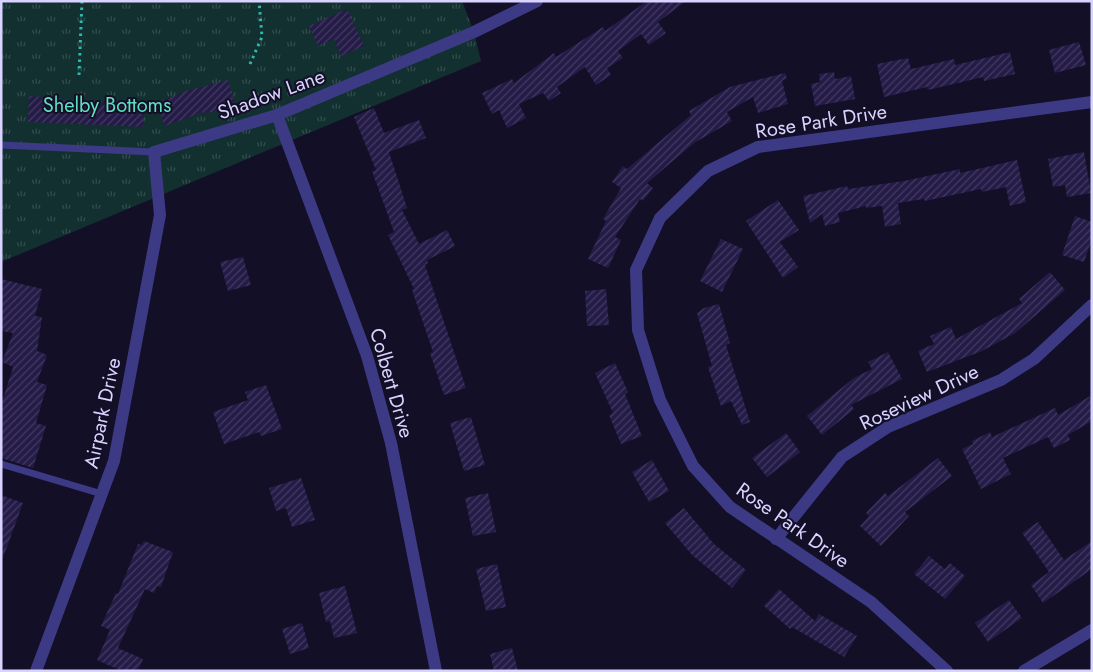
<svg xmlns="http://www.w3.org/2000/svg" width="1093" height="672" font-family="Jost,sans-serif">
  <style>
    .park { fill: url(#park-tufts) }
    .building { fill: url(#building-hatch) }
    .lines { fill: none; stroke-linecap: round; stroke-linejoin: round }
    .path { stroke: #2fb8b0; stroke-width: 3; stroke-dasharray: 2.5 4; stroke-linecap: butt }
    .service { stroke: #3d3a85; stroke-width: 7 }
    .minor { stroke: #3d3a85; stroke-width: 12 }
    .tertiary { stroke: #3d3a85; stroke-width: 12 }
    .labels { text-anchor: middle; stroke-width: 4; stroke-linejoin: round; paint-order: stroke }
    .street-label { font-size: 20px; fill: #d9d4ff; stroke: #130f26 }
    .park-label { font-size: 20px; fill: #5fe0c0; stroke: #130f26 }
  </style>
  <defs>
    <pattern id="park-tufts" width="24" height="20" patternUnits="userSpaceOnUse" patternTransform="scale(1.25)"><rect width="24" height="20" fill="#12302f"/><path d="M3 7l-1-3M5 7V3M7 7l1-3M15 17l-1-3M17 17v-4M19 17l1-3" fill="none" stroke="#344d4e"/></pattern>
    <pattern id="building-hatch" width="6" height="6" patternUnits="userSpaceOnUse" patternTransform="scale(1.25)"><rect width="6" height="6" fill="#241b47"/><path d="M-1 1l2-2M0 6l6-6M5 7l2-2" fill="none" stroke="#433b63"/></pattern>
  </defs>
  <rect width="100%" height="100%" fill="#130f26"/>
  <path class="park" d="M1,1h461l12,31 7,29 -480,201z"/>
  <path class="building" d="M647,1h39l-28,21 8,11 -17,12 -8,-11 -23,17 5,7 -16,10 4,7 -15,10 -11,-18 -28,20 4,6 -12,8 -6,-8 -24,11 7,14 -19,10 -8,-18 -7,4 -10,-21 30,-14 2,4 40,-30 2,4 47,-30 2,4z
    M347,9l17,37 -23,10 -7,-17 -16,7 -9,-20z
    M1079,42l7,23 -31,8 -6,-23z
    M1010,52l5,22 -31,7 -1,-4 -55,13 -1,-3 -43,10 -7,-33 31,-6 3,11 43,-10 1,6z
    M834,72l1,7 16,-3 4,23 -40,7 -4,-22 9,-2 -1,-8z
    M785,73l2,5 -5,3 6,23 -30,9 -5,-16 -26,15 5,9 -38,22 -47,40 6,5 -10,13 -3,-2 -25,38 6,3 -13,28 -20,-9 18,-38 -3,-2 18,-31 -9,-6 11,-16 4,3 64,-54 -2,-4 41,-24z
    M228,80l7,25 -31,9 -1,-2 -38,14 -9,-23 30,-12z
    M29,96l31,2v2l84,2 -1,25 -115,-5z
    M374,108l10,25 35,-13 7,18 -37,14 18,56 -5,2 17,34 28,-14 8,16 -28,14 1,3 -3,2 41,123 -22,7 -14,-42 3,-1 -21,-62 2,-1 -26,-54 6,-3 -22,-61 4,-1 -22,-53z
    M1084,152l7,41 -24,4 -2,-12 -12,2 -5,-28z
    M1017,160l9,42 -16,4 -4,-19 -24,5 -1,-3 -56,12 -1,-2 -26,4 3,21 -16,3 -3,-21 -16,2v-2l-28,7 2,9 -15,4 -3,-12 -12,9 -7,-27 44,-10 1,3 56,-8 56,-12v4z
    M778,200l21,30 -19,12 18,25 -15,11 -37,-57z
    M1075,216l17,6v17l-8,23 -22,-7z
    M721,239l22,10 -21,43 -22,-11z
    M243,257l8,28 -23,6 -8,-29z
    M1050,272l15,18 -50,43 -33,18 -55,21 -9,-21 16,-7 -4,-8 21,-9 5,12 66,-36 -3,-4z
    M1,279l41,10 -7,27 7,1 -5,34 10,4 -10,27 10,3 -11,38 10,3 -13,42 -32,-10v-53l12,-38 -11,-5 11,-29 -12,-2z
    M606,289l3,36 -22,1 -2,-35z
    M719,304l11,39 -4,2 24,77 -8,3 -11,-24 -10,5 -13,-39 4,-1 -15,-53 7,-5z
    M888,352l14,27 -51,26 3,4 -32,26 -15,-19 47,-38 18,-9 -4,-7z
    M615,363l13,29 -3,2 17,42 -21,8 -12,-29 4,-2 -18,-40z
    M266,385l16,44 -21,7 -2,-4 -35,12 -11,-32 35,-12 -3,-8z
    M1092,395v26l-24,14 2,5 -16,8 -6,-11 -45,21 8,16 -30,15 -19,-40 11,-5 -1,-3 18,-9 2,5 63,-29 3,7z
    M471,417l14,48 -21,6 -14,-48z
    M786,433l14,19 -33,25 -15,-19z
    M938,458l14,18 -47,36 4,4 -28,30 -21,-20 9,-10 -3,-3 19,-20 3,3z
    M652,460l17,31 -20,11 -17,-30z
    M301,478l14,42 -23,7 -6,-19 -10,3 -7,-23z
    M488,493l8,39 -23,4 -8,-38z
    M1,495l22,8 -20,55h-2z
    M684,508l30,36 32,26 -14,18 -40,-33 -27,-32z
    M1038,522l26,38 28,-19v28l-49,34 -12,-18 18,-13 -27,-39z
    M144,541l29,11 -12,35 -4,-1 -3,7 -9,-4 -27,59 25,11 -5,12h-16l-25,-11 13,-30 -9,-4 15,-33 2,1 20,-50 4,1z
    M929,556l16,13 5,-6 15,13 -20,23 -31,-25z
    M497,564l9,43 -20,4 -10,-42z
    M345,586l12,47 -23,5 -4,-17 -4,1 -7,-29z
    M779,589l36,32 4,-7 38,22 -13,21 -52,-30 -2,2 -26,-23z
    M1009,600l13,18 -34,24 -13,-19z
    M302,623l7,25 -19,6 -8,-25z
    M512,648l6,23h-24l-4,-17z"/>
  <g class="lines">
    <path class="path" d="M250,64l12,-27 -3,-36
      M79,75l3,-74"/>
    <path class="service" d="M1,145l153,7
      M1,464l101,30"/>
    <path class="minor" d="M277,115l90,241 24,87 45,228
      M776,539l66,-82 46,-30 113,-47 33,-21 58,-54
      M36,671l78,-210 46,-246 -6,-63 123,-37 197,-83 63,-31
      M947,671l-76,-69 -141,-95 -37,-41 -33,-66 -22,-70 -2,-60 24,-52 48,-47 50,-24 334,-45"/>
    <path class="tertiary" d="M1024,671l68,-41"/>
  </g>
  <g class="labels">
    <g class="street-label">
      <text transform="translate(271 94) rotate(-20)" y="7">Shadow Lane</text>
      <text transform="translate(821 121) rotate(-9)" y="7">Rose Park Drive</text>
      <text transform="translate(392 383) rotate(74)" y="7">Colbert Drive</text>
      <text transform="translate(919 397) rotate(-25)" y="7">Roseview Drive</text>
      <text transform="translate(102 413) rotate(-78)" y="7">Airpark Drive</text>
      <text transform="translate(793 525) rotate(35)" y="7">Rose Park Drive</text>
    </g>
    <g class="park-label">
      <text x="107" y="112">Shelby Bottoms</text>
    </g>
  </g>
  <rect width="1093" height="672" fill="none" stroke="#d9d4ff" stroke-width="5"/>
</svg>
